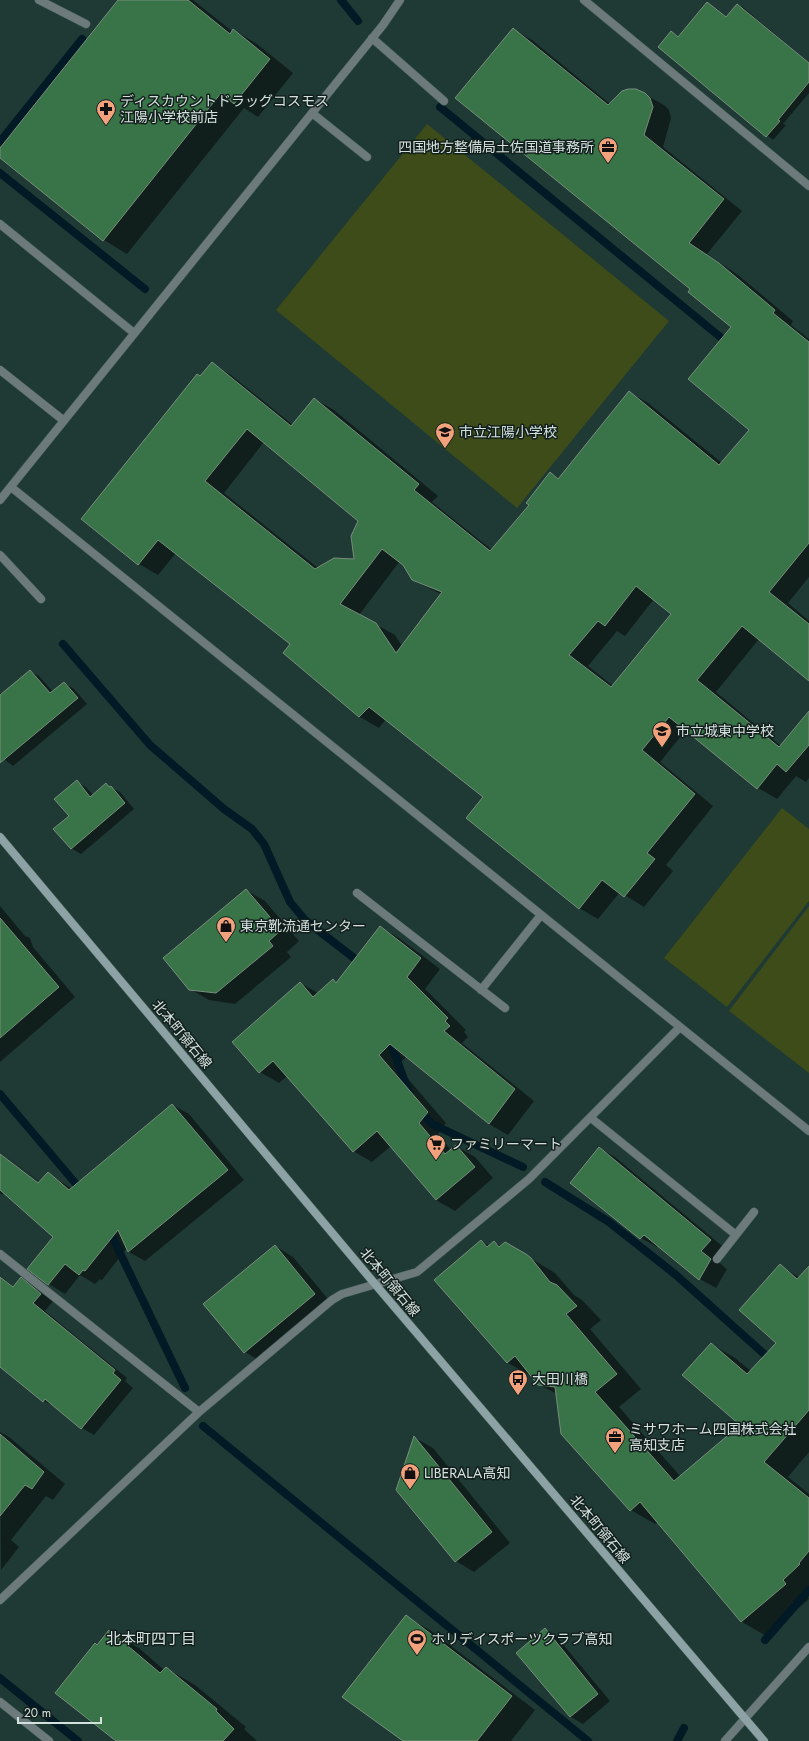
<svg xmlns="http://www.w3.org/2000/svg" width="809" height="1741" font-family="Jost,'Noto Sans JP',sans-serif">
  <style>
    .grass { fill: #3d4c18 }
    .shadow { fill: #0007; fill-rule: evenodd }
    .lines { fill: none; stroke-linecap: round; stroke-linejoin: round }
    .stream { stroke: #011a25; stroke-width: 8 }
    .building { fill: #387447; stroke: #788d7c; fill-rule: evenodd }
    .minor-casing { stroke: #3f5852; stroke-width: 9 }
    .tertiary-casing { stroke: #3f5852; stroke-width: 9 }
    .secondary-casing { stroke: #3f5852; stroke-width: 9 }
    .minor { stroke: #6d7a7c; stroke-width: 8 }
    .tertiary { stroke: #6d7a7c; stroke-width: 8 }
    .secondary { stroke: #8ca2a4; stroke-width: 8 }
    .labels { text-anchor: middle; stroke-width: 3; stroke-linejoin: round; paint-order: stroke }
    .poi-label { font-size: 14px; fill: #d2e1dd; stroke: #131f1c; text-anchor: start }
    .street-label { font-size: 14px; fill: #d2e1dd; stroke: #131f1c }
    .neighbourhood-label { font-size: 15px; fill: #d2e1dd; stroke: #131f1c }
  </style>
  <rect width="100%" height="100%" fill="#1f3a34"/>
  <path class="grass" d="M427,124l242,197 -152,187 -241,-198z
    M782,808l27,21v72l-82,106 -63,-49z
    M809,906v167l-80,-62z"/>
  <path class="shadow" d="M119,0h74l40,32 1,-2 23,14 36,29 -35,44 -14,-9 -117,146 -23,-14 -104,-83v-8z
    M707,3l20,15 11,-13 6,3 65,55v30l-26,31 3,1 -13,15 -114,-93 13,-14 7,4z
    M513,29l19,11 78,64 34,-10 20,11 5,5 2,8 -8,29 79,64 -35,43 31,21 55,46 -2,4 18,14v238l-21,26 21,18v59l-50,-41 -43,53 65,54 28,-33v65l-3,4 -10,-6 -19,23 -19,-11 -72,-58 -26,32 53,44 -47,59 7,6 -29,36 -24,-15 -22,27 -19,-11 -95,-111 -98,-78 -7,9 -19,-11 -75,-65 7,-8 -116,-91 -18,22 -19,-11 -57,-45 130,-155 19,11 62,50 22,-26 19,11 104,86 -6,6 60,48 38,-46 20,-30 10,5 69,-87 19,11 74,60 28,-34 -17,-102 -42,-38zM264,442l95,78 -4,40 -37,8 -94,-75zM400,561l4,4 8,15 29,14 -39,52 -7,-11 -36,-20zM654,599l19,15 -60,72 -25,-20 29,-35 8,5z
    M30,671l9,5 14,16 11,-9 10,6 13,15 -74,62 -13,-10v-63l3,1z
    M77,782l9,5 7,8 13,-10 14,7 14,17 -53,45 -10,-6z
    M246,890l19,11 34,40 -12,11 4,5 -56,47 -26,-4 -19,-11z
    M0,906l25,30 5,2 3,9 42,50 -75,65z
    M380,927l19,11 41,31 -15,20 41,41 -2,2 4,5 -6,6 72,58 -26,34 -19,-11 -82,-68 -10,10 49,57 -8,11 13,16 5,-4 19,11 18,21 -38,33 -19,-11 -45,-54 -19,16 -19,-11 -66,-75 -8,7 -19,-11 40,-89 18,10 15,-13 4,3z
    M172,1105l17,9 55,66 -99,81 -16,-9 -2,-4 -25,32 -2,-1 -5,5 -15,-9 -15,19 -16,-10 -20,-15 25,-32 -50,-44 -2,2 -2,-2v-38l41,32 2,-2 -43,-34 40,31 8,-9 24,16z
    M599,1148l16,9 112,93 -10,11 10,8 -11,19 -16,-9 -41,-34 -2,2 -16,-9z
    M481,1241l9,5 4,-4 7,4 4,-3 50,30 19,22 8,5 19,20 -11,9 51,60 -22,18 62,70 61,-52 -31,-81 24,14 16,13 26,-28 3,-77 29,17v169l-21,25 21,17v99l-2,2 2,4 -43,37 -24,-14 -84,-100 -3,2 -24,-14 -74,-116 -19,-10 -5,-7 -25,-14 -72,-83z
    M275,1246l18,11 40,48 -70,58 -18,-11z
    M0,1276l14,11 7,-8 32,22 -8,10 82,67 -2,3 8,7 -39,47 -12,-7 -25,-21 -14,-6 -43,-35z
    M0,1432l9,5 56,47 -12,16 -7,-4 -35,44 8,7 -18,23z
    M415,1438l18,10 77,95 -36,29 -18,-11z
    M406,1617l24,13 105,80 -24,31h-107z
    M545,1630l12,7 53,64 -27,23 -12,-7 -54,-64z
    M109,1631l30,17 25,22 2,-2 29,17 51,42 -2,2 13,12h-139l-21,-95z"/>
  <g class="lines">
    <path class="stream" d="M341,0l17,21
      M440,107l290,238
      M0,142l82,-103
      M0,173l145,116
      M63,644l87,101 74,64 28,20 12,15 26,58 15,18 58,45
      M388,1035l22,61
      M0,1094l82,97
      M418,1109l14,15 91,43
      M545,1182l64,40 67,53 97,87
      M108,1228l77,160
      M203,1426l385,315
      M765,1640l44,-50
      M0,1678l78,63
      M677,1741l7,-13"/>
  </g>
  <path class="building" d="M118,0h70l42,34 3,-5 37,30 -36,45 -13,-11 -118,148 -103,-83v-10z
    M707,2l19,15 11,-13 72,59v19l-31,38 2,1 -14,16 -108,-90 13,-16 7,6z
    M513,28l95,77 14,-14 6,-2h8l9,4 5,5 3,9 -9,28 80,64 -35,44 30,20 56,47 -2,3 36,29v201l-40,49 40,32v57l-67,-55 -45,54 82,67 30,-36v34l-23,27 -9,-8 -20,25 -88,-72 -27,33 53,44 -48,59 8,6 -31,38 -22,-17 -23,29 -113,-91 17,-21 -114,-90 -10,10 -76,-64 7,-9 -132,-104 -20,25 -57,-46 116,-145 3,2 12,-14 79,64 23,-28 105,86 -5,6 76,61 39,-46 -3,-2 24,-31 8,7 71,-88 90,74 30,-35 -61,-51 43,-52 -43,-35 2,-3 -235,-191zM247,429l111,92 -7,15 3,23 -20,-1 -19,11 -110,-88zM382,549l21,16 9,15 30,12 -46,61 -20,-30 -36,-19zM636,586l35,28 -60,73 -42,-32 29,-34 7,5z
    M30,670l20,23 14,-11 14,16 -78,65v-68z
    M77,780l13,17 16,-14 3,4 2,-1 14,17 -54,46 -18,-20 16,-13 -15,-17z
    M246,889l35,41 -12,11 4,5 -57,47 -27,-3 -26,-32z
    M0,918l59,69 -59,51z
    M380,926l41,32 -14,19 41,41 -3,3 5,5 -6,5 71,58 -26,35 -99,-80 -11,11 49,57 -9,11 26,31 11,-9 19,22 -39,33 -59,-69 -24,21 -80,-91 -14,12 -27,-31 68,-60 13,15 20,-18 3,4z
    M172,1104l56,66 -100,82 -10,-22 -33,41 -2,-1 -4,5 -14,-11 -17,21 -21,-16 26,-32 -53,-47v-36l38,29 10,-11 21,18z
    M599,1147l112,93 -10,11 10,8 -12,21 -55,-45 -4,4 -70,-56z
    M481,1240l6,7 7,-6 5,6 6,-5 21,12 5,4 19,24 7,3 20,21 -11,8 51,60 -22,18 79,89 66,-56 -58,-50 29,-32 36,31 29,-31 -37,-33 41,-46 17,15 12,-13v144l-45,52 45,36v53l-10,12 1,1 -17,16 3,4 -45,38 -101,-120 -10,9 -69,-77 -6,-47 -17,-2 -23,-29 -8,7 -73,-83z
    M275,1245l40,49 -71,59 -41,-49z
    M0,1277l13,10 8,-10 20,17 -8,9 82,67 -2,3 8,7 -40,49 -36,-30 -2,3 -43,-35z
    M0,1434l44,38 -12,17 -7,-4 -25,31z
    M414,1436l78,96 -37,30 -59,-72z
    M406,1615l106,81 -35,45h-74l-61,-44z
    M545,1628l53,66 -28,23 -54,-64z
    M109,1630l51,43 6,-6 51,42 -1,2 18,18 -11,12h-107l-61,-48 40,-50 2,2z"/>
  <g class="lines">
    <defs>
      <path id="minor" d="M39,0l47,24
        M584,0l225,186
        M372,38l72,63
        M312,113l55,44
        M0,224l134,109
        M0,370l63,50
        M11,487l798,644
        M0,500l383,-475 17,-25
        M0,555l41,44
        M357,893l148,115
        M481,990l60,-75
        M591,1118l145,117
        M0,1254l199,158
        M717,1259l37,-47
        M0,1600l199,-188 133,-112 10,-6 75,-22 112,-93 151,-152
        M0,1702l49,39"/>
      <path id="tertiary" d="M725,1741l84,-94"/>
      <path id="secondary" d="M0,837l375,447 389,457"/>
    </defs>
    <use href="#minor" class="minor-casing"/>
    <use href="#tertiary" class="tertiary-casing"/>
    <use href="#secondary" class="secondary-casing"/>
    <use href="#minor" class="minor"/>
    <use href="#tertiary" class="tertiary"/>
    <use href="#secondary" class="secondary"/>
  </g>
  <defs>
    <symbol id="pharmacy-pin" viewBox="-11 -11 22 30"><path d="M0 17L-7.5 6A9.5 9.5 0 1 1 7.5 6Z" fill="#f1a17c" stroke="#131f1c"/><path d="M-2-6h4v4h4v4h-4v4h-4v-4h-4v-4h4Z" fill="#111"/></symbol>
    <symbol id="office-pin" viewBox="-11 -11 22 30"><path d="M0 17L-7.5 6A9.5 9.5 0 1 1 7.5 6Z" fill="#f1a17c" stroke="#131f1c"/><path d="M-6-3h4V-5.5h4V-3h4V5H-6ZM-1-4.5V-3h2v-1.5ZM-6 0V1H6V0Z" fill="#111"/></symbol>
    <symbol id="school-pin" viewBox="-11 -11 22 30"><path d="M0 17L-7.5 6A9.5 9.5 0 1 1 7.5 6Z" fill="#f1a17c" stroke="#131f1c"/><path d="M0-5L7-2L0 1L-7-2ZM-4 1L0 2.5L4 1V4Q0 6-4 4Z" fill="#111"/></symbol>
    <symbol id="shop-pin" viewBox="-11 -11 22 30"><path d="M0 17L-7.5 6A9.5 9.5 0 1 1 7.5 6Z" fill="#f1a17c" stroke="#131f1c"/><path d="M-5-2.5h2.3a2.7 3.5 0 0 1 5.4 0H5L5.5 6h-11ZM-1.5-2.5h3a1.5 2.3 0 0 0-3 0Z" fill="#111"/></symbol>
    <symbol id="supermarket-pin" viewBox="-11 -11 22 30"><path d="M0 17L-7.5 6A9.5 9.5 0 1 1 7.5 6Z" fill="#f1a17c" stroke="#131f1c"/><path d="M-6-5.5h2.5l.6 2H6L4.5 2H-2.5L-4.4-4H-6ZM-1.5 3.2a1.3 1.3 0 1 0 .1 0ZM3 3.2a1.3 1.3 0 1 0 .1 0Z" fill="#111"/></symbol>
    <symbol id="bus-pin" viewBox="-11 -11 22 30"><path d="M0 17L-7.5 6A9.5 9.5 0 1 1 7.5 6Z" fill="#f1a17c" stroke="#131f1c"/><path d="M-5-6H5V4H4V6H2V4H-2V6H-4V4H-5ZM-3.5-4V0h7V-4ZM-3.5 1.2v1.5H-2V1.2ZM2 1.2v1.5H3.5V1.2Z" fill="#111"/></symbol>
    <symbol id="stadium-pin" viewBox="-11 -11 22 30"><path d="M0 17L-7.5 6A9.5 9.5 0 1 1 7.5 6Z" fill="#f1a17c" stroke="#131f1c"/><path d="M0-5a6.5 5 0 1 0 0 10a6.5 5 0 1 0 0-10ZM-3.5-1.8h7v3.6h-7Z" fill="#111"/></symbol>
  </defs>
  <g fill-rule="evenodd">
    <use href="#pharmacy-pin" x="95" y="98" width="22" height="30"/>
    <use href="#office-pin" x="597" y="136" width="22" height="30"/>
    <use href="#school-pin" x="434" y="421" width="22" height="30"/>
    <use href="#school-pin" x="651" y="720" width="22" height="30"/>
    <use href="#shop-pin" x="215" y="915" width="22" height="30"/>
    <use href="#supermarket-pin" x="425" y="1133" width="22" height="30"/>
    <use href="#bus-pin" x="507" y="1368" width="22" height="30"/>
    <use href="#office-pin" x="604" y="1426" width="22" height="30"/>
    <use href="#shop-pin" x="399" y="1462" width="22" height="30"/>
    <use href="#stadium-pin" x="406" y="1628" width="22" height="30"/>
  </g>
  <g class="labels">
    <g class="poi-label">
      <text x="120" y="106">ディスカウントドラッグコスモス<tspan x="120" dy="16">江陽小学校前店</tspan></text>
      <text x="594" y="152" text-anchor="end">四国地方整備局土佐国道事務所</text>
      <text x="459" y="437">市立江陽小学校</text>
      <text x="676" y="736">市立城東中学校</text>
      <text x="240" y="931">東京靴流通センター</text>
      <text x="450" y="1149">ファミリーマート</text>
      <text x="532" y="1384">大田川橋</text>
      <text x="629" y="1434">ミサワホーム四国株式会社<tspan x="629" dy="16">高知支店</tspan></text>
      <text x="424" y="1478">LIBERALA高知</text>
      <text x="431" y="1644">ホリデイスポーツクラブ高知</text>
    </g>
    <g class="street-label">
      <text transform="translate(182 1034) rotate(50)" y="5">北本町領石線</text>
      <text transform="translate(390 1282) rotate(50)" y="5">北本町領石線</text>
      <text transform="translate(600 1529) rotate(50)" y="5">北本町領石線</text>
    </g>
    <g class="neighbourhood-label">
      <text x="151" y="1644">北本町四丁目</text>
    </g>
  </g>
  <path d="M18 1717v6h83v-6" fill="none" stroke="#d2e1dd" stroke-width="2"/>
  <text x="24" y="1717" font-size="12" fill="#d2e1dd" stroke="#131f1c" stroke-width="3" paint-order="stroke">20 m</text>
</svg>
